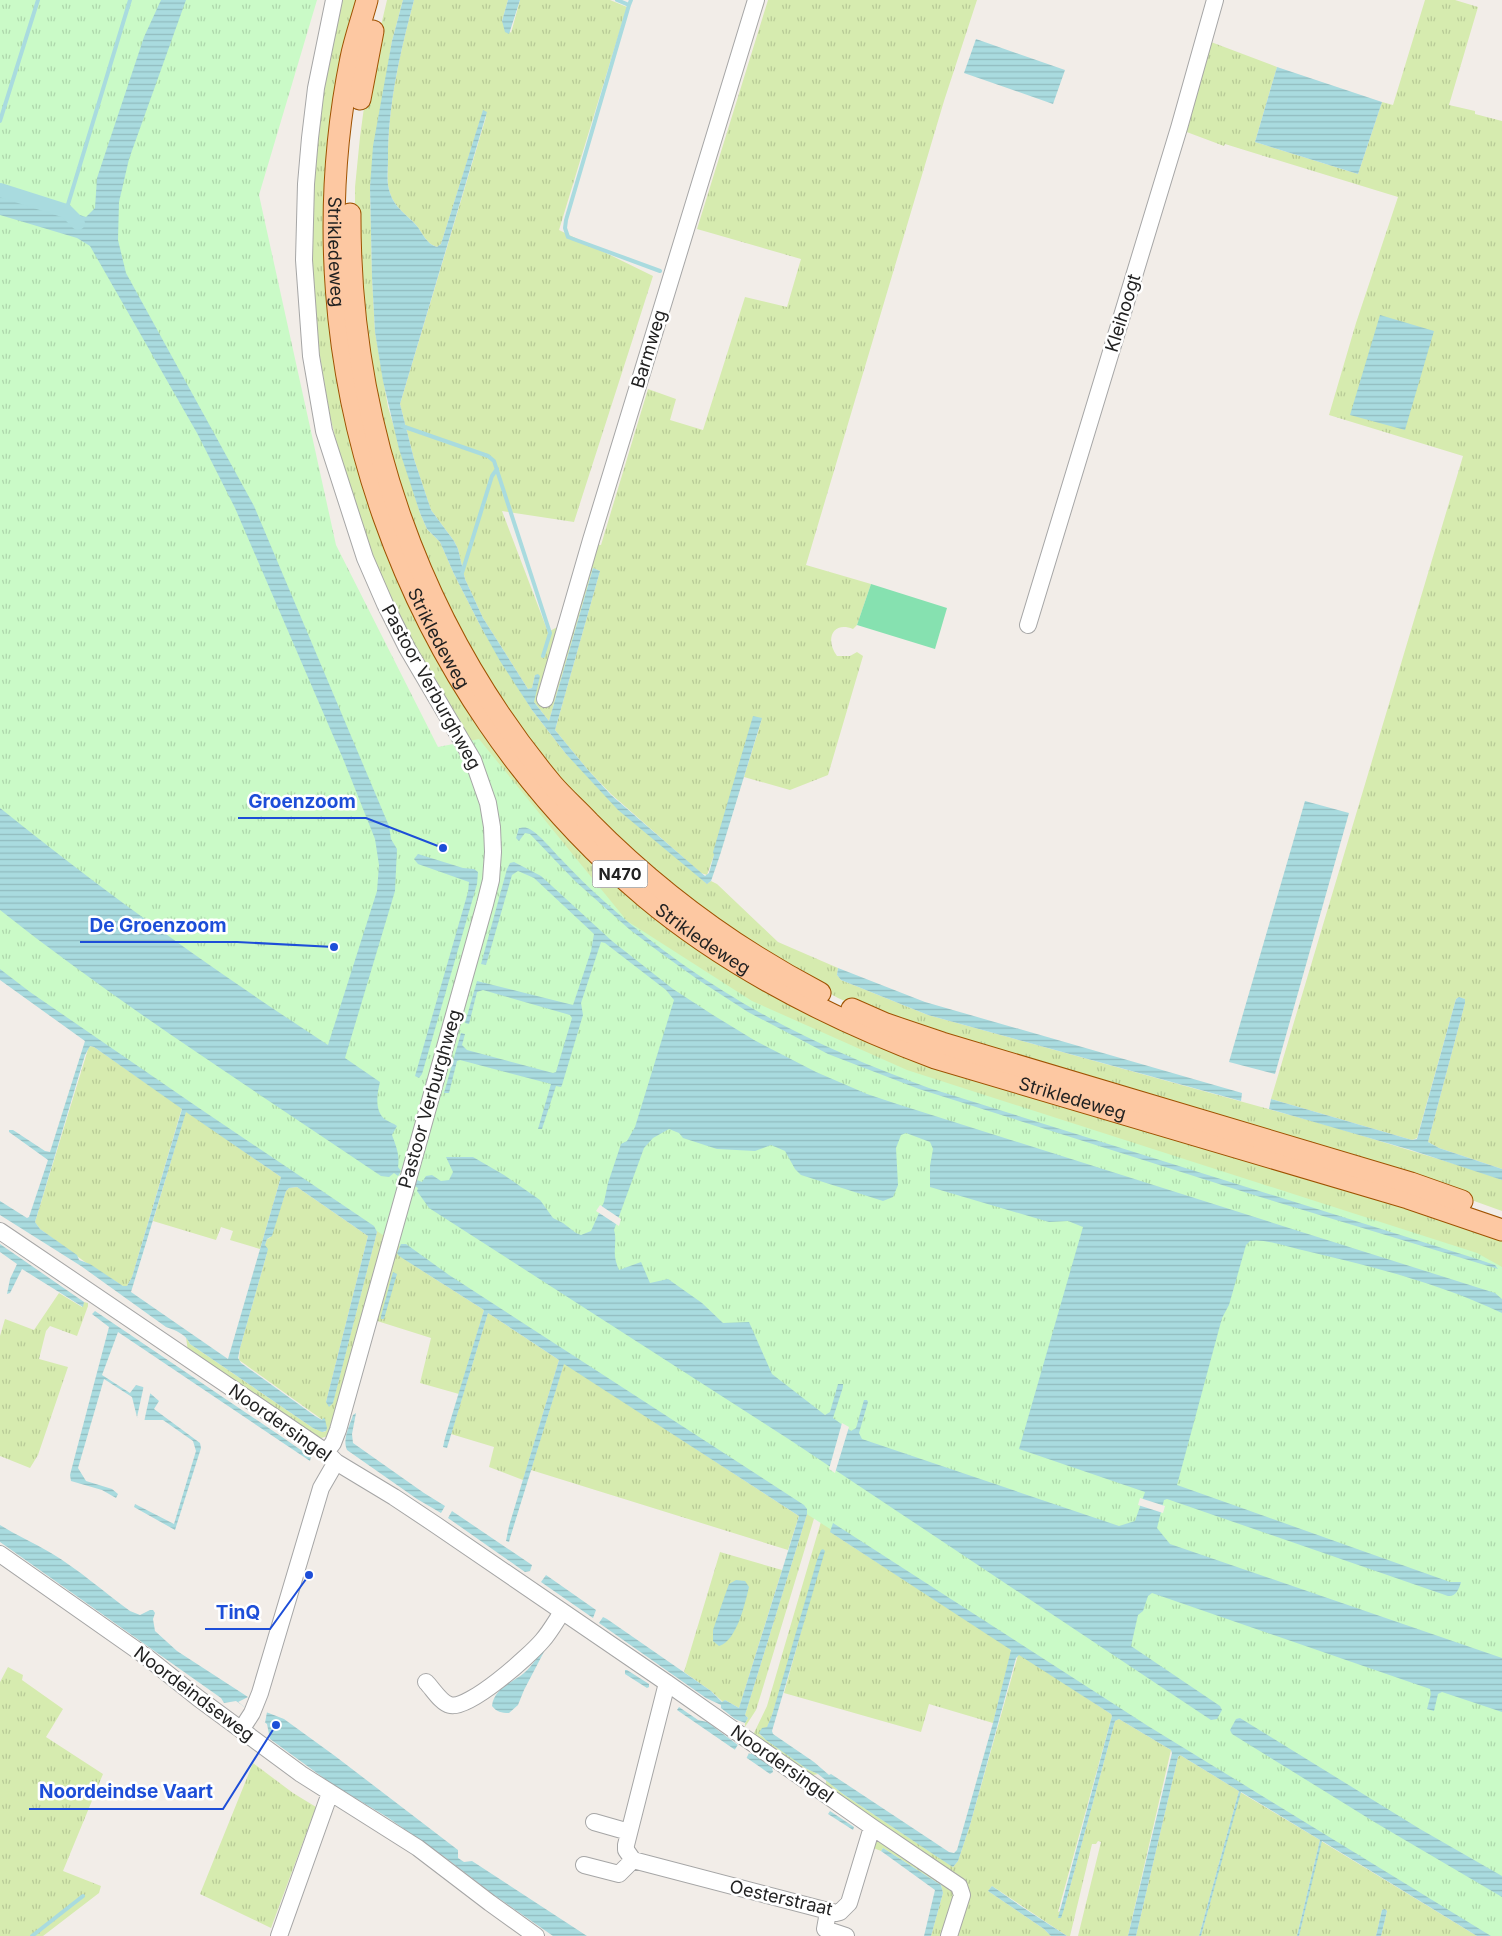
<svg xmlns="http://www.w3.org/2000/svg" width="1502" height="1936" font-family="Inter,sans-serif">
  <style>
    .grass { fill: url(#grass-tufts) }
    .park { fill: url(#park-tufts) }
    .pitch { fill: #86e1b0 }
    .water { fill: url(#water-rules); fill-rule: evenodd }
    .pier { fill: #f2ede8 }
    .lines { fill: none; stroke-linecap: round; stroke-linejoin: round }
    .stream { stroke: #a9dbdf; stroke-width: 4 }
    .canal { stroke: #a9dbdf; stroke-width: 14 }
    .minor-casing { stroke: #a6a6a6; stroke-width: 18 }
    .major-casing { stroke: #9f5200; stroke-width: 23 }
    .minor { stroke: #fff; stroke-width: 16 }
    .major { stroke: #fdc8a2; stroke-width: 21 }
    .labels { text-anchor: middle; stroke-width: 5; stroke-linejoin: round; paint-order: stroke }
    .shield { fill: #fff; stroke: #646464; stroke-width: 1 }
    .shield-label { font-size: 16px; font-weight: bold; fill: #222 }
    .street-label { font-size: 18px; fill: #222; stroke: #fff }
    .leader { fill: none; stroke: #1d4ed8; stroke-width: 2 }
    .callout-dot { fill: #1d4ed8; stroke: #fff; stroke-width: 2 }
    .callout-label { font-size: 19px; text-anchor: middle; font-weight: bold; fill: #1d4ed8; stroke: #fff; stroke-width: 5; stroke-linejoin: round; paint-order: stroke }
  </style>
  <defs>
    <pattern id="grass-tufts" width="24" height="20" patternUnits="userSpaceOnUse" patternTransform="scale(1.25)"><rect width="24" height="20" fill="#d6ebaf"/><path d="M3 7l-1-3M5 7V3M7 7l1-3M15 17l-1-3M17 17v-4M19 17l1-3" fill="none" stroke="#b7c996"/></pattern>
    <pattern id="park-tufts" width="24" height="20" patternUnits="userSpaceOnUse" patternTransform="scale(1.25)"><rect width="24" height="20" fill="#cafac7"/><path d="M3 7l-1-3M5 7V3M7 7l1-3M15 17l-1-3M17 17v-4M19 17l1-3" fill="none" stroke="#add6ab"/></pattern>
    <pattern id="water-rules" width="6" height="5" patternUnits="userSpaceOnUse" patternTransform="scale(1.25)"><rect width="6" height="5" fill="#a9dbdf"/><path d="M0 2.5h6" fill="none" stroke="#91bcbf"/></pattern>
  </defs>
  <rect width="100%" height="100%" fill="#f2ede8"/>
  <path class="grass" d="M341,0h22l-31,249 124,431 303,302 743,254v45l-713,-238 -248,-184 -126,-209 -38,-82 -33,-95 -14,-57 -11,-65 -7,-87 -1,-40 6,-95 7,-46z
    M387,0h16l-11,41 -22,146 2,90 3,55 13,75 32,106 7,16 13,13 14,32 27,53 51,83 34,44 141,130 4,-3 6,3 61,58 60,26 -1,7 4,5 87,35 409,113 147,45 18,7v31l-64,-23 -559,-172 -41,-18 -83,-45 -162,-131 -126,-168 -83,-200 -29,-195v-72l5,-50 7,-52z
    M414,0h94l-6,21 9,12 9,-33h90l17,7 -68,223 94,46 -79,246 -72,-11 46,121 15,-8 31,-80 7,1 47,-156 28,10 -6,21 33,10 42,-133 42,10 14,-48 -104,-30 71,-229h209l-33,101 -138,464 65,19 -14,41 -4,4c-21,-8 -28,11 -16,27h13l7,-4 6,4 -35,119 -38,15 -46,-13 18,-58 -55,156 -6,-2 -90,-79 -23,-24 -33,-40 45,-159 -7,-3 -44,153 -15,-19 1,-27 -3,13 -4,1 -45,-71 -18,-39 -7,-30 -4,-8 -23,-31 -17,-51 -14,-55 86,-287 -3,-6 -42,133 -4,3c-11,-3 -14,-14 -21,-22 -9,-10 -22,-18 -26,-32 -4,-10 -2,-23 -2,-34 0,-55 12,-106 26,-159z
    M1425,0h30l23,7 -29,98 26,6v3l27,7v1048l-63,-21 -11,-6 37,-139v-4l-6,-2 -3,2 -39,139 -5,2 -141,-41 192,-643 -134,-41 27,-92 42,-126 -173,-53 -1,2 -40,-15 27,-89 66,25 -22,75 103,32 24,-72 11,3z
    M0,945l390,272 -62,219 -10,3 -130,-87 -2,-15 4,7 123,84 11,4 2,-1v-6l-2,-4 -85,-61 1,-12 27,-95 -2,-8 2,-6 3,-1 16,-47 3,-3 8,-1 71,49 -42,166 4,3 3,-3 44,-170z
    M89,1046l5,1 88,61 -50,169 -5,9h-4l-38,-24 -45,-33 -5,-7z
    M186,1111l95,66 -21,72 -30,-9 3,-9 -12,-4 -5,13 -63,-19z
    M397,1238l422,264 -58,192 -5,16 -11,17v-4l3,-5 -3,-3 62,-201v-5l-408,-253 85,54 -25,84 -39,-11 11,-45 -57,-18z
    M59,1293l23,14 2,-5 4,1v3l-11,30 -27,-10 -4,5 -7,28 29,8 -30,88 -8,13 -30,-12v-120l5,-17 29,11z
    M488,1313l71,47 -36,120 -34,-13 5,-20 -43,-13z
    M564,1363l235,153 -11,34 -257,-80z
    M825,1508l677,428 -672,-404 180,116 1,4 -18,71 -64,-19 -8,28 -137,-39 40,-144 -52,166 -5,13 -3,1 -4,6 47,34 11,5 -10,2 -53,-37 -1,-6 13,-27z
    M720,1552l62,18 -43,138 -14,-8 -2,2 -12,-11 -27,-19z
    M1018,1655h3l90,59 1,2 -54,196 6,-3 51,-188 4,-2 52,31 -43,186h-50l23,-94 -3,-1 -2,3h-4l-22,92h-3l-75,-50 -4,5 56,38 7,7h-120l12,-43 -2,-8 -58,-37 -2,3 -10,-4 6,-8 -51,-49v-10l17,14 110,73 5,-6 12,-36z
    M8,1667l15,8 -1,5 41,29 -17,28 57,37 -40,97 38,15 -2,7 -56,43h-43v-254z
    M1180,1755l59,36 -40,145h-63l42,-179z
    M253,1763l40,30 23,14 -45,121 -71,-34z
    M1240,1792l80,48 -23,96h-96z
    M1321,1841l156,95h-96l6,-25 -2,-2 -3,1 -6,26h-77z"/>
  <path class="park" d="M0,0h317l-58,195 77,350 102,202 41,-8 148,182 125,80 155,69 570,183 25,14v669h-19l-499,-309 -281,-179 -651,-433 -52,-42z"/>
  <path class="pitch" d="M871,584l76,24 -12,41 -78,-24z"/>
  <path class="water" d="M161,0h25l-57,159 -10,43 -1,38 8,33 128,233 135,320 2,13 6,10 -2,42 -50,167 35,24c-3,12 -6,30 6,38 3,2 7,3 11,6l-5,9c4,11 8,20 6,32l3,4 -3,5 -4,-3 -5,4 -8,-1c-128,-87 -260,-170 -381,-266v-102c105,85 215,163 328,237l49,-154 2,-26 -4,-26 -31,-78 -109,-253 -38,-75 -107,-187 -13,-8 -77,-23v-25l86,27 9,-9 2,-30 47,-141z
    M403,0h11c-14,53 -26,104 -26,159 0,11 -2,24 2,34 4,14 17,22 26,32 7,8 10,19 21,22l4,-3 42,-134 4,2 -87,292 14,55 17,51 23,31 4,8 7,30 18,39 45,71 4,-1 3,-13 3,-1 2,2 -6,26 15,19 44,-153 7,3 -45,159 33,40 23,25 94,81 4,-3 5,-18 -1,-3 40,-136 9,2 -42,137 -9,26 -4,3 -89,-74 -52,-56 -34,-44 -32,-49 -19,-34 -27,-53 -14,-32 -13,-13 -7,-16 -21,-64 -16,-68 -8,-49 -3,-55 -2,-90 3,-41 19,-105z
    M508,0h12l-11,34 -4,-2 -3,-11z
    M976,39l89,31 -12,34 -89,-31z
    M1277,67l105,35 -24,72 -103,-32z
    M1380,315l54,16 -29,99 -55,-15z
    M1305,801l44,12 -74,261 -46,-12z
    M519,828c2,0 5,-1 8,0 10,3 25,22 33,30 15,16 30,31 46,45 97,87 201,141 323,185l545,170 21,7 3,4 -241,-73 -338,-107 -91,-35 -80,-42 -51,-33 -39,-28 -29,-22 -54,-48 -45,-47 -5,-1 -6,8 -3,-3z
    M418,854l45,14 11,1 4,3 -1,12 -55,190 -3,4 -4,-2 53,-184 1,-10 -51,-18 -4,-5z
    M514,862l27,14 71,65 61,48 40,26 41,25 62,32 51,22 30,10 598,189 7,6v14c-63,-30 -132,-47 -200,-63 -14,-3 -39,-12 -52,-9l-4,4 -17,60 -7,13 -45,167 273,97h11c-2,7 -5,15 -13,14l-281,-97 -3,1 -7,28 13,16 332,114v54l-60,-20 -4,2 -4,17 -7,-2 4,-15 -1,-5 -278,-96 -4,3 -5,15 -5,4 -7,31 89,60 2,4 -5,9 -6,1 -421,-280 -361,-232 -12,-17 1,-3 -5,-3 4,-5 5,2 4,-6 6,-1 9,6 8,-1 4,-8 -7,-15h27l31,18 36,25 13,18 10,5 13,10 5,2 10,-4 13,-29 4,-19 13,-39 6,-3 8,-14 39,-127 -8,-10 -61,-47 -4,-1 -20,61 2,12 -21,70 -1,2 -5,-1 -14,43h-4l13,-45 -91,-24 -3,1 -8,32h-5l17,-60 4,1 -3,11 5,5 86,23 3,-1 16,-54 -2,-3 -87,-25 -6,2 -8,32 -4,-1 12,-42 96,24 18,-54 3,-17 -60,-56 -16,-7 -6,4 -26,90 -5,-1 26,-95 3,-6zM669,1129l10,4 4,5 34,11 38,2 16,-6 14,6 10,18 6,6 82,26 10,-4 5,-12 -2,-37 5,-13 5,-2 24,9 3,7 -3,17v21l119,35 19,-1 15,6 -64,222 126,43 -10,29 -16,5 -257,-87 -3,-6 9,-31 -1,-2h-3l-8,28 -5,3 -18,-13 10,-31v-3h-5l-8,28 -5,3 -53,-41 -23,-52 -26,1 -21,-20 -34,-24 -18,4 -9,-21 -22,8c-3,-7 -5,-14 -4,-22 0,-7 1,-11 -1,-18l30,-82 9,-10z
    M838,968l87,34 317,91 -1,8 -313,-86 -87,-35 -4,-5z
    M0,969l30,23 166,114 178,120 3,6 -44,171 -4,4 -3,-5 42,-166 -71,-49 -8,1 -3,3 -14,45 -5,3 -2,6 3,4 -1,4 -27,95 -2,10 3,5 74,53 7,4 1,-2 2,1 2,9 -1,3 -4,1 -9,-4 -123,-84c-4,-10 -15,-14 -24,-17l-85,-61 -81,-51v-14l27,17 2,-1 19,-57 -39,-28v-2h4l32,21 5,1 35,-111 -85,-61zM90,1046l4,1 88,62 -50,168 -5,9h-4l-33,-22 -11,-4 -2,-5 -37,-26 -5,-7 50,-167zM186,1112l95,65 -53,182 -97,-67z
    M1459,997l6,2v4l-37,139 11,6 63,21v11l-91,-30 -142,-41 2,-10 141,41 5,-1 39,-140z
    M0,1244l84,58 -1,5 -61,-38 -12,24 -3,1 3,-15 7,-15 -17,-12z
    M401,1244h5l43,31 355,230 3,4v5l-62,201 3,3 -3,5 -10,-4 -14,-11v-3l-15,-7 -107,-75 4,-6 4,2 104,72 11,11 3,-2 14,8 60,-192 -235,-152 -54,174 -1,4 -3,-1 3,-15 50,-166 -71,-47 -41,135 -4,-1 2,-9 39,-128 -85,-54 -2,-3z
    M393,1272l4,2 -13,45h-3v-3z
    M95,1311l190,128 26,18 -1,4 -192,-129 -16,43 28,18 6,-8 7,2 16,14 -5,8 46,34 1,5 -26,82 -41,-23 1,-3 39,20 22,-73 -3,-10 -30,-21h-18l-8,-3 -5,-20 -28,-18 -26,89 8,13 26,8 6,5 -2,4 -14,-8 -31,-9 -1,-6 6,-23 33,-125 -17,-13z
    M356,1413l-4,21 1,9 71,50 21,13 -4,7 -24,-14 -70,-49c-5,-11 3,-25 6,-35z
    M452,1511l80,54 -2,6 -5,1 -77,-54z
    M833,1523l315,203 343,210h-14l-155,-95 -23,95h-2l23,-96 -79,-48 -40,144h-2l40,-145 -59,-36 -2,2 -42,179h-8l44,-183 -1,-3 -52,-31 -4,2 -51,188 -3,9h-3l54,-202 -1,-2 -92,-59 -3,3 -46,167 -12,36 -5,6 -5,-3 -105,-70 -25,-20 -11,-5 -41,-29 -7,-7 3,-5 5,-1 5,-12 45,-155 4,-10 2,-1 2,2 -53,180 1,3 41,28 15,13 2,-1 118,78 5,1 3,-3 36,-127 18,-73 -181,-118z
    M0,1525c16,10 34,18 51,28 27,16 53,39 79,58l10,4 10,-5h3l2,3 -2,6 2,12 22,20 71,46 18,15 18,7 51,37 123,94v8l6,4 8,-1 115,75h-34l-59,-41 -48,-37 -59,-41 -55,-33 -62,-45 -3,-15 -28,-21 -3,-2 -12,2 -3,-5 -221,-156z
    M546,1575l50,35 -3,8 -52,-36z
    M736,1580l9,1 4,6c-4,16 -12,54 -30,59l-6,-5v-11l12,-35 4,-11z
    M546,1645l1,1 -23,44 -6,15 -9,8c-8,0 -12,-1 -17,-7 2,-18 20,-23 32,-33 9,-8 15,-18 22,-28z
    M625,1670h2l22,14v3l-2,1 -22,-14z
    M679,1707l19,13 9,2 43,32 2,-1 20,14 1,5 -3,2 -93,-64z
    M1240,1718l180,111 82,47v21l-126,-74 -144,-89 -2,-4 6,-11z
    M830,1811l24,16 -1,3 -25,-16z
    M883,1848l58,37 2,8 -12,43h-7l11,-46 -54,-39z
    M992,1886l27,19 48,31h-16l-7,-7 -56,-38z
    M1385,1909l2,2 -6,25h-5l6,-26z"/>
  <path class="pier" d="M600,1205l21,14 -2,7 -23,-15z
    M144,1385l7,5 -7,32 -7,-5z
    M842,1423l7,4 -14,46 -6,-4z
    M1140,1498l25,8 -2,7 -25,-8z
    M248,1697l19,15 -2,11 -27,-21z
    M739,1743l11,8 -4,8 -12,-8z"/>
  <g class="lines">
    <path class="stream" d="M617,0l12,5 2,-5
      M629,5l-63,215 -1,8 3,9 8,3 84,31
      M0,121l38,-121
      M66,211l64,-211
      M402,426l86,30 6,5 56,172 -7,23
      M462,573l30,-97 5,-7
      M32,1936l51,-40"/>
    <path class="canal" d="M0,190l66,21 12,12"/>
    <defs>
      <path id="minor" d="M1028,625l151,-497 36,-128
        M545,699l46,-159 165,-540
        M0,1231l326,221 10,10 58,35 42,28 231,158 205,144 87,59 3,9 -13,41
        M326,1452l7,-9 5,-13 147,-526 6,-24 2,-28 -1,-25 -4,-24 -15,-43 -66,-112 -22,-44 -20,-46 -41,-127 -13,-75 -7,-96 2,-76 4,-46 6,-50 18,-88
        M0,1554l148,104 50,40 103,76 117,74 72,55 46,33
        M426,1682c7,7 15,21 24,23 18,6 80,-50 92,-64 8,-9 14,-20 20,-29
        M667,1683l-41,162v5l7,10 203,53 4,-1 9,-9 23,-76
        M241,1730l11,-17 8,-20 61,-205 15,-26
        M594,1822l35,10
        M584,1865l35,9 14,-14
        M828,1912l-3,17 21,7
        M279,1936l51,-143"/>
      <g id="major">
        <path id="s1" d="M367,0c-5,19 -12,38 -16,58 -63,311 53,635 294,839 86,72 186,122 290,161l473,140 94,32"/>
        <path d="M360,99l13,-68"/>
        <path d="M350,214c-1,208 68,409 202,570 11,13 25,25 37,38 68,69 145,126 231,171"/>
        <path d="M852,1009l34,15 56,19 469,140 51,18"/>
      </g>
    </defs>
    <use href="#minor" class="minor-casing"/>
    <use href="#major" class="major-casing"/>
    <use href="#minor" class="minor"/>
    <use href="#major" class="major"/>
  </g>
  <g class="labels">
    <rect class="shield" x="592.5" y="860.5" width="55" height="27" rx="4"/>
    <g class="shield-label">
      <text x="620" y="880">N470</text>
    </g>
    <g class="street-label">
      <text dy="6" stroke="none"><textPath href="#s1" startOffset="255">Strikledeweg</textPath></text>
      <text transform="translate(1123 313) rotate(-73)" y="6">Kleihoogt</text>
      <text transform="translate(649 349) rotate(-73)" y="6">Barmweg</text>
      <text dy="6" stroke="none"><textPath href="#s1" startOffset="659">Strikledeweg</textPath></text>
      <text transform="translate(431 687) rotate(61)" y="6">Pastoor Verburghweg</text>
      <text dy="6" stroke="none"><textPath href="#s1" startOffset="1064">Strikledeweg</textPath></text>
      <text dy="6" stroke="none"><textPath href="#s1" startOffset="1469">Strikledeweg</textPath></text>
      <text transform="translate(430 1099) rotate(-74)" y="6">Pastoor Verburghweg</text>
      <text transform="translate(280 1423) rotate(35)" y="6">Noordersingel</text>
      <text transform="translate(194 1694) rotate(37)" y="6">Noordeindseweg</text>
      <text transform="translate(782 1764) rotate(35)" y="6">Noordersingel</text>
      <text transform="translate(781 1898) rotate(13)" y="6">Oesterstraat</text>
    </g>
  </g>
  <path class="leader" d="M443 848L366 818H238M334 947L237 942H80M309 1575L270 1629H205M276 1725L223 1809H29"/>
  <g class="callout-dot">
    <circle cx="443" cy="848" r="5"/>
    <circle cx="334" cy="947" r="5"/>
    <circle cx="309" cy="1575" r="5"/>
    <circle cx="276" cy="1725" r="5"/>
  </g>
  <g class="callout-label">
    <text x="302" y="808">Groenzoom</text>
    <text x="158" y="932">De Groenzoom</text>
    <text x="238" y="1619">TinQ</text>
    <text x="126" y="1798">Noordeindse Vaart</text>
  </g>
</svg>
